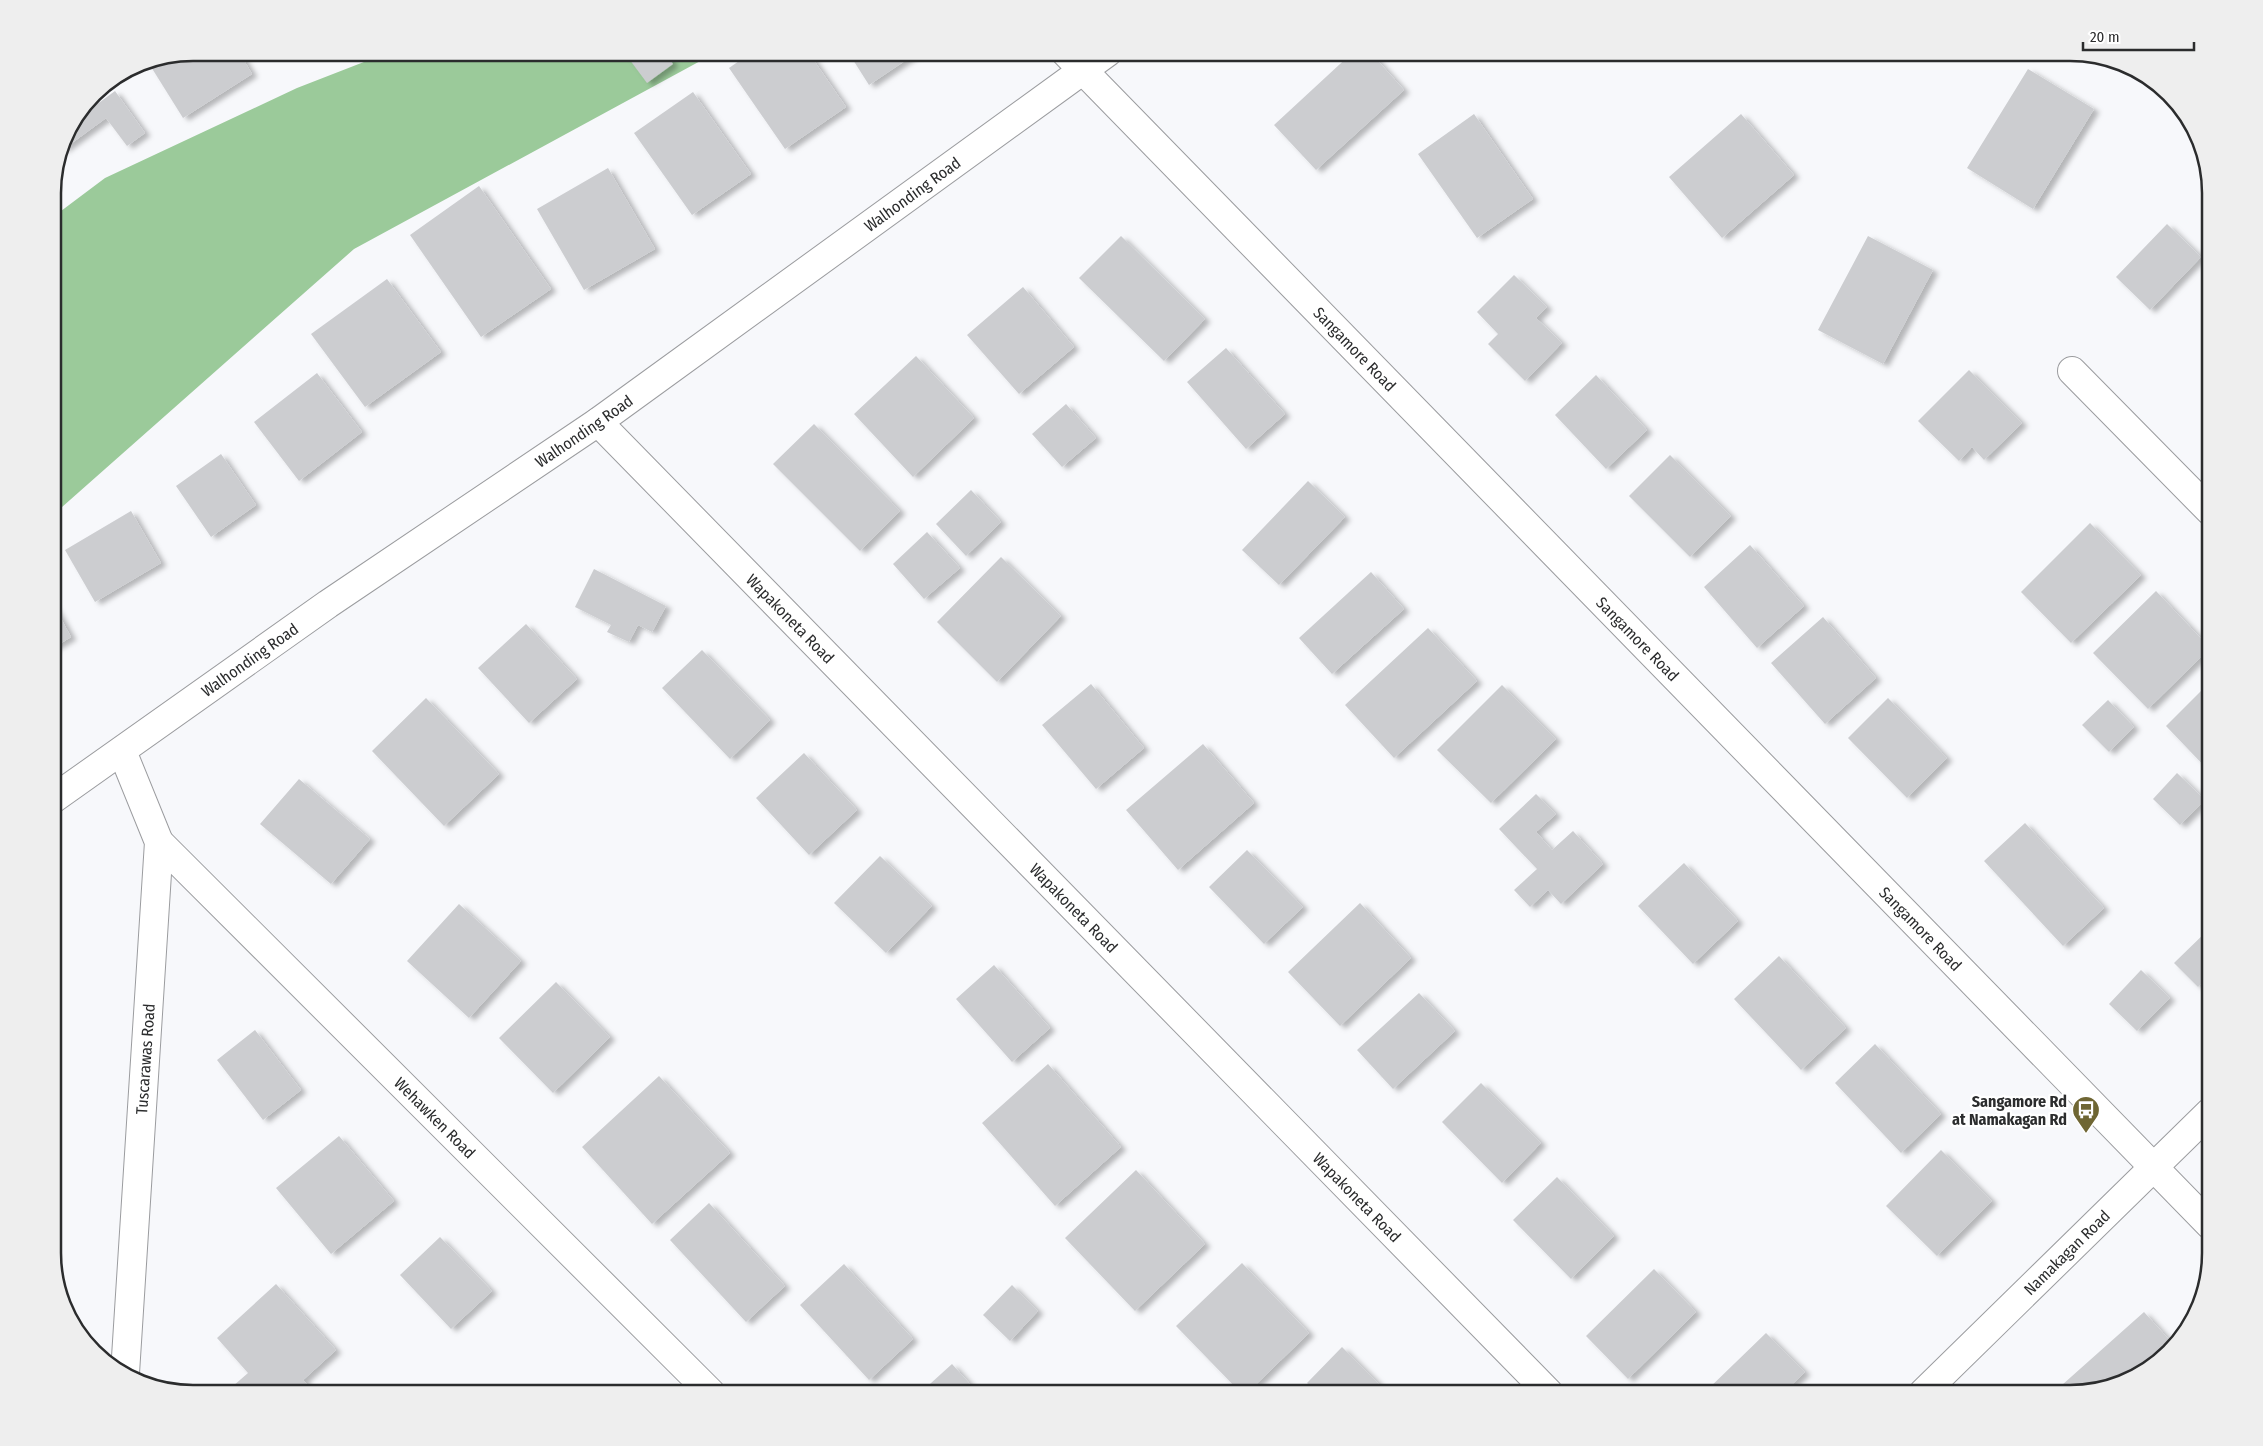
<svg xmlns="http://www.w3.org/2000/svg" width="2263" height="1446" font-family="'Fira Sans Condensed',sans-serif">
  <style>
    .forest { fill: #9bca9a }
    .building { fill: #cccdd0; filter: url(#shadow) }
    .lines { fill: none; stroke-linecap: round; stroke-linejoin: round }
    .street-casing { stroke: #9b9c9f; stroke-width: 30 }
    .secondary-casing { stroke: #9b9c9f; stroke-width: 30 }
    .street { stroke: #fff; stroke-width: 28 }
    .secondary { stroke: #fff; stroke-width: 28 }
    .labels { text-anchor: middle; stroke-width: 4.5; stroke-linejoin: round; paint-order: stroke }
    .street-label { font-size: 16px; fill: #2b2c2d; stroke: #fff }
    .poi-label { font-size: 16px; font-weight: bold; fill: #2b2c2d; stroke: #fff; text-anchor: end }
    .rim { fill: none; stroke: #2b2c2d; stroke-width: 2.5 }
  </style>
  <defs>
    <filter id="shadow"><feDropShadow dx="5.5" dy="3" stdDeviation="2.5" flood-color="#0004"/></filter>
  </defs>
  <rect width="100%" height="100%" fill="#f7f8fb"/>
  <path class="forest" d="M387,53h328l-361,196 -301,266v-298l52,-39 192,-90z"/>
  <path class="building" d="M194,52h45l13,22 -69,44 -35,-56z
    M624,52h41l8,12 -26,19z
    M752,52h56l38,55 -61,42 -56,-81z
    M848,52h70l-49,33z
    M1353,52h17l34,38 -88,80 -42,-45z
    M2028,69l66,40 -61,100 -66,-41z
    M115,91l30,42 -18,13 -21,-28 -45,33 2,-12 28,-41 5,7z
    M693,92l58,82 -59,41 -58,-82z
    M1474,114l59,85 -56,39 -59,-84z
    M1741,114l53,61 -72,63 -53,-61z
    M608,168l47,81 -71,41 -47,-81z
    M479,186l72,103 -70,48 -71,-102z
    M2167,224l34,33 -51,53 -34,-33z
    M1121,236l84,83 -41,42 -85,-83z
    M1868,236l65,34 -50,94 -65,-34z
    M1514,275l33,32 -11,11 26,25 -37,38 -37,-37 10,-10 -21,-22z
    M387,279l54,73 -76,55 -54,-73z
    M1023,287l51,60 -55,47 -52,-59z
    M1226,348l59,66 -39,35 -59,-67z
    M916,356l58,62 -61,59 -59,-63z
    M1969,370l53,53 -38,37 -12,-13 -13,14 -41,-40z
    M317,373l45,59 -63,49 -45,-59z
    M1596,375l51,55 -41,39 -51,-54z
    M1066,404l30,34 -34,29 -30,-33z
    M814,424l86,87 -40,40 -87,-87z
    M221,454l35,51 -45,32 -35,-51z
    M1670,455l61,61 -41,41 -61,-61z
    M1308,481l37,36 -66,68 -37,-35z
    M971,490l30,32 -35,34 -30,-32z
    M131,511l30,52 -66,39 -30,-52z
    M2090,523l51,52 -70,68 -50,-51z
    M927,532l33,36 -36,31 -31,-35z
    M1750,545l54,61 -47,42 -53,-61z
    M1001,557l60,59 -64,66 -60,-60z
    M594,569l72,37 -14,26 -14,-7 -9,17 -22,-10 4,-7 -36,-18z
    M1371,572l33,37 -72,65 -33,-36z
    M2156,591l54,57 -62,61 -55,-56z
    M53,604l18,33 -18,11z
    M1823,617l53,61 -51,46 -54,-61z
    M526,624l51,55 -48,44 -51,-55z
    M1428,628l49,53 -83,77 -49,-53z
    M702,650l68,70 -40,39 -68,-71z
    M2210,682v90l-44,-46z
    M1091,684l53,64 -48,41 -54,-64z
    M1502,685l54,54 -65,64 -54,-53z
    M426,698l73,76 -55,52 -72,-75z
    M1888,698l59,60 -40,40 -59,-60z
    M2108,700l26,27 -25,25 -27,-27z
    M1203,744l51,59 -76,67 -52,-60z
    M804,753l53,57 -48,45 -53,-57z
    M2177,773l28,27 -25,25 -27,-26z
    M299,779l71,60 -39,45 -71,-60z
    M1536,794l20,20 -20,18 16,18 21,-19 30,33 -42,40 -13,-14 -18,17 -16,-17 23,-21 -38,-40z
    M2025,823l79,85 -41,38 -79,-85z
    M1247,850l56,57 -39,37 -55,-57z
    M880,856l52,50 -46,47 -52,-50z
    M1684,863l54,58 -45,43 -55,-58z
    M1360,903l51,55 -71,68 -52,-54z
    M459,904l62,57 -52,57 -62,-57z
    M2210,928v47l-12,12 -24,-24z
    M1779,956l67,72 -45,42 -67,-71z
    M994,965l56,63 -38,34 -56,-63z
    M2141,970l29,28 -33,33 -28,-27z
    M556,982l54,55 -57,56 -54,-55z
    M1419,993l36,38 -62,58 -36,-39z
    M255,1030l46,60 -38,30 -46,-60z
    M1875,1044l66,70 -40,39 -66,-70z
    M1048,1064l73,83 -66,59 -73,-83z
    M659,1076l71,77 -78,71 -70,-77z
    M1481,1083l60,60 -39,40 -60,-61z
    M339,1136l55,65 -63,53 -55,-66z
    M1941,1150l51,51 -55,55 -51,-50z
    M1136,1170l69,74 -70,67 -70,-73z
    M1557,1177l57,59 -43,43 -58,-59z
    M709,1203l76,83 -39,36 -76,-82z
    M440,1237l52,54 -41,38 -51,-54z
    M1242,1263l67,70 -62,60h-6l-65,-67z
    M844,1264l69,75 -44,41 -69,-75z
    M1654,1269l42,43 -68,67 -42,-43z
    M276,1284l60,66 -33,30 12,13h-90l23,-20 -31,-35z
    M1012,1285l26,26 -28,30 -27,-26z
    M2144,1312l29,32 -33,31 -70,18h-17z
    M1766,1333l39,39 -22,21h-79z
    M1342,1347l46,46h-70l-11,-10z
    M952,1364l26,29h-58z
    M534,1385l8,8h-17z"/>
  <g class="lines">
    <defs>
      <g id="street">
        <path d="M2072,371l138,140"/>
        <path id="s1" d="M598,422l951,971"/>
        <path d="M122,751l37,91 -34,531"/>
        <path id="s2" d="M53,799l275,-195 270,-182 510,-370"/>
        <path id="s3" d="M159,842l552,551"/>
        <path id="s4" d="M1923,1393l287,-281"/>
      </g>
      <g id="secondary">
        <path id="s5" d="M1065,52l1145,1173"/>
      </g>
    </defs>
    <use href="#street" class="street-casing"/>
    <use href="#secondary" class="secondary-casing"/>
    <use href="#street" class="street"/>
    <use href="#secondary" class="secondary"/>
  </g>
  <defs>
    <symbol id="bus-pin" viewBox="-11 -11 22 30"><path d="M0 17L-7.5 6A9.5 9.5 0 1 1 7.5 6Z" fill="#6f6633" stroke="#fff"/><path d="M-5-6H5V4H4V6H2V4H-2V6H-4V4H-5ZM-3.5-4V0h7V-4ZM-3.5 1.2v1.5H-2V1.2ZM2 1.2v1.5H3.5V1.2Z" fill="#fff"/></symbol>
  </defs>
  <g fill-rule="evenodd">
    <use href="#bus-pin" x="2070" y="1094" width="32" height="43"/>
  </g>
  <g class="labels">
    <g class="street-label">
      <text dy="6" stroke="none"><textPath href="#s2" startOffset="1051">Walhonding Road</textPath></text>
      <text dy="6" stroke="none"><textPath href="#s5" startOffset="415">Sangamore Road</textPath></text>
      <text dy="6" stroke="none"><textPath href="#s2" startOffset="646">Walhonding Road</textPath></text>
      <text dy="6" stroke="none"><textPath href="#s1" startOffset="275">Wapakoneta Road</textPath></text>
      <text dy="6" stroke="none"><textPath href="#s5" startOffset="820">Sangamore Road</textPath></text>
      <text dy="6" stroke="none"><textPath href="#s2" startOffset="241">Walhonding Road</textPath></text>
      <text dy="6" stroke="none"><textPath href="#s1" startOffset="680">Wapakoneta Road</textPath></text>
      <text dy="6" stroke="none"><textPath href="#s5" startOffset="1225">Sangamore Road</textPath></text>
      <text transform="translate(145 1059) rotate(-86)" y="6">Tuscarawas Road</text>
      <text dy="6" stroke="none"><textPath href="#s3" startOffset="390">Wehawken Road</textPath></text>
      <text dy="6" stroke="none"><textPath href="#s1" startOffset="1085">Wapakoneta Road</textPath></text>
      <text dy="6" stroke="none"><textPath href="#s4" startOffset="201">Namakagan Road</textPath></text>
    </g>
    <g class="poi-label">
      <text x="2067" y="1107">Sangamore Rd<tspan x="2067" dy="18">at Namakagan Rd</tspan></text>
    </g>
  </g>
  <path d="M0 0H2263V1446H0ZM193 61H2070A132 132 0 0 1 2202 193V1253A132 132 0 0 1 2070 1385H193A132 132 0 0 1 61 1253V193A132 132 0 0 1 193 61Z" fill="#eee" fill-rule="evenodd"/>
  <path class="rim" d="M193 61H2070A132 132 0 0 1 2202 193V1253A132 132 0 0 1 2070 1385H193A132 132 0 0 1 61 1253V193A132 132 0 0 1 193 61Z"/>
  <path d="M2083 42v8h111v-8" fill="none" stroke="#2b2c2d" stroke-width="2.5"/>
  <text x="2090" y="42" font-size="15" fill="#2b2c2d" stroke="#ffffff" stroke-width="4" paint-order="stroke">20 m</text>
</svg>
